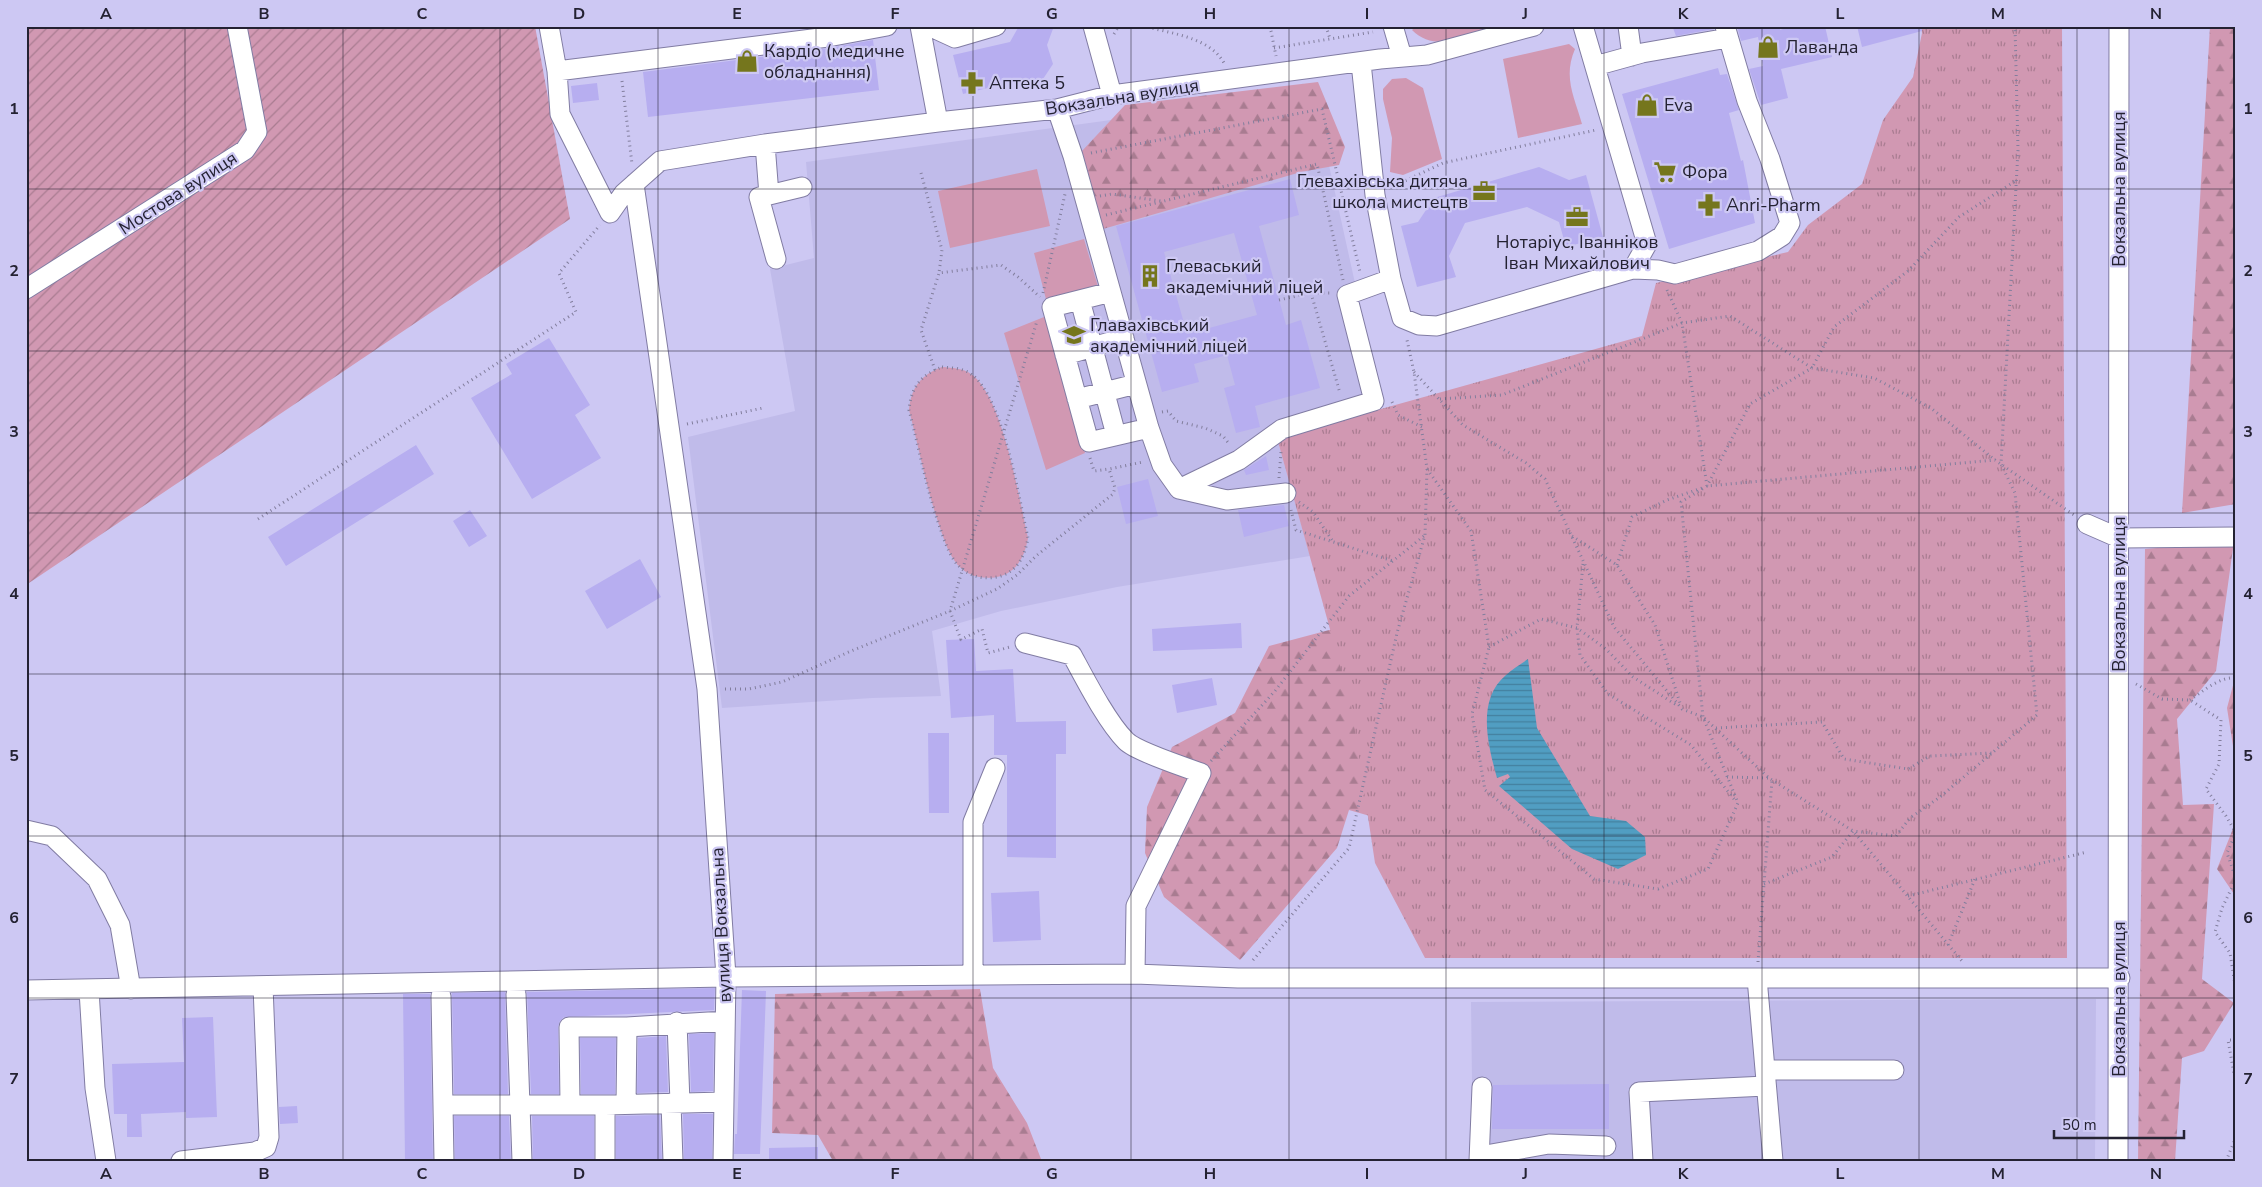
<svg xmlns="http://www.w3.org/2000/svg" width="2262" height="1187" font-family="'Nunito Sans',sans-serif">
  <style>
    .built { fill: #c0bbea }
    .grass { fill: #d198b2 }
    .forest { fill: url(#forest-firs) }
    .park { fill: url(#park-tufts) }
    .garden { fill: url(#garden-furrows) }
    .water { fill: url(#water-rules) }
    .building { fill: #b7aef0; fill-rule: evenodd }
    .lines { fill: none; stroke-linecap: round; stroke-linejoin: round }
    .minor-casing { stroke: #817ca3; stroke-width: 21 }
    .path { stroke: #827e9d; stroke-width: 3; stroke-dasharray: 1 4; stroke-linecap: butt }
    .minor { stroke: #fff; stroke-width: 19 }
    .grid { fill: none; stroke: #242232; stroke-width: 1; stroke-opacity: 0.55 }
    .labels { text-anchor: middle; stroke-width: 4.5; stroke-linejoin: round; paint-order: stroke }
    .poi-label { font-size: 18px; fill: #242232; stroke: #cdc8f3; text-anchor: start }
    .street-label { font-size: 18px; fill: #242232; stroke: #cdc8f3 }
    .neatline { fill: none; stroke: #242232; stroke-width: 2 }
    .grid-label { font-size: 16px; text-anchor: middle; font-weight: bold; fill: #242232 }
  </style>
  <defs>
    <pattern id="forest-firs" width="22" height="20" patternUnits="userSpaceOnUse" patternTransform="scale(1.25)"><rect width="22" height="20" fill="#d198b2"/><path d="M5 1l3.5 6h-7zM16 11l3.5 6h-7z" fill="#a97c91"/></pattern>
    <pattern id="park-tufts" width="24" height="20" patternUnits="userSpaceOnUse" patternTransform="scale(1.25)"><rect width="24" height="20" fill="#d198b2"/><path d="M3 7l-1-3M5 7V3M7 7l1-3M15 17l-1-3M17 17v-4M19 17l1-3" fill="none" stroke="#a97c91"/></pattern>
    <pattern id="garden-furrows" width="10" height="10" patternUnits="userSpaceOnUse" patternTransform="scale(1.25)"><rect width="10" height="10" fill="#d198b2"/><path d="M-1 1l2-2M0 10L10 0M9 11l2-2" fill="none" stroke="#a97c91"/></pattern>
    <pattern id="water-rules" width="6" height="5" patternUnits="userSpaceOnUse" patternTransform="scale(1.25)"><rect width="6" height="5" fill="#519ec2"/><path d="M0 2.5h6" fill="none" stroke="#43809e"/></pattern>
  </defs>
  <rect width="100%" height="100%" fill="#cdc8f3"/>
  <path class="built" d="M1322,91l-1,38 60,272 -104,37 33,118 -193,31 -116,24 -69,20 9,65 -69,2 -150,10 -34,-271 107,-26 -25,-142 44,-11 -8,-96z
    M2096,999l-1,162h-622l-2,-159z"/>
  <path class="grass" d="M1417,26h69l1,6c-24,7 -55,19 -75,-2z
    M1569,44l6,5c-12,28 -1,47 7,75l-64,14 -15,-79z
    M1406,78l17,10 19,71 -39,16 -13,-3 2,-34 -9,-39v-10l9,-10z
    M1037,169l13,57 -100,22 -12,-57z
    M1084,239l15,51 -52,13 -13,-50z
    M1049,315l36,138 -39,17 -42,-137z
    M942,367c10,1 21,1 29,7 32,22 48,125 57,164 -3,16 -9,32 -27,38 -17,5 -37,0 -47,-16 -7,-10 -11,-24 -15,-35 -13,-38 -20,-77 -30,-115 2,-23 12,-35 33,-43z"/>
  <path class="forest" d="M2210,26h26v478l-54,9z
    M1318,82l27,65 -6,18 -38,7 -198,57 -21,-78 43,-46z
    M2234,541l-18,130 -39,48 6,86 31,-1 -12,175 32,24 -30,48 -22,7 -7,103h-37l7,-612z
    M1348,625l36,195 -35,-10 -12,38 -97,112 -76,-63 -19,-44 2,-46 25,-60 63,-34 34,-67z
    M2236,674v91l-9,-57z
    M2236,821v76l-19,-28z
    M980,989l13,79 34,55 14,36 -208,2 -15,-26 -46,-2 3,-139z"/>
  <path class="park" d="M1921,26h141l5,932h-642l-50,-95 -24,-158 -74,-267 365,-102 14,-53 132,-31 20,-27 54,-41 21,-64 30,-43 9,-44z"/>
  <path class="garden" d="M26,26h509l35,193 -544,366z"/>
  <path class="water" d="M1528,659l9,69 53,88 36,5 19,16 1,18 -28,14 -46,-20 -73,-63 11,-9 -2,-3 -11,4c-9,-33 -21,-78 9,-103 6,-6 15,-11 22,-16z"/>
  <path class="building" d="M1019,26h35l-7,19 6,19 -10,15 -12,7 -14,-5 -54,13 -10,-39 57,-13z
    M1681,26h33v3l-38,7 -3,-8z
    M1737,26h43v4l13,-4h32l7,31 -51,12 7,29 -27,7 -12,-36 14,-3 -5,-29 -17,4z
    M1857,26h65v5l-60,16z
    M873,40l6,50 -231,27 -5,-45 186,-24z
    M1718,68l2,7 7,-1 12,36 -10,3 12,48 2,-1 12,63 -86,26 -47,-155z
    M597,83l2,17 -26,3 -2,-17z
    M1539,167l30,13 17,-5 17,62 -37,10 -7,-25 -32,-15 -62,16 -16,33 7,21 -39,10 -16,-61 17,-4 16,-24z
    M1290,179l9,36 -40,11 27,99 15,-5 19,68 -65,18 5,21 -24,6 -12,-45 11,-3 -8,-30 -33,9 5,18 -37,10 -46,-166zM1234,233l23,82 -70,19 -23,-82z
    M549,338l41,67 -15,10 26,43 -69,41 -61,-101 41,-24 -6,-10z
    M416,445l18,29 -148,92 -18,-29z
    M1266,456l3,14 -23,5 -2,-5z
    M1148,479l10,37 -32,8 -9,-37z
    M1284,505l5,21 -45,11 -6,-27z
    M470,510l17,26 -18,11 -16,-26z
    M640,559l21,38 -54,32 -22,-38z
    M1241,623l1,25 -89,3 -1,-22z
    M974,639l2,32 37,-2 3,53 50,-1v33h-10v104l-49,-1v-102h-13v-40l-43,3 -5,-78z
    M1212,678l5,27 -40,8 -5,-28z
    M928,733h21v80h-20z
    M1039,891l2,49 -48,2 -2,-49z
    M715,988l-1,22 -150,7 -4,4 -2,6 1,67h-28l-4,-102z
    M742,990l24,1 -6,163h-26l1,-20h2z
    M505,992l3,102h-54l-2,-101z
    M403,994h27l3,167h-28z
    M213,1017l4,100 -31,1v-6l-45,2 1,23h-15v-23h-13l-2,-50 72,-2 -2,-44z
    M714,1033l-1,58 -22,1 -2,-58z
    M666,1036l2,56 -31,1 1,-55z
    M580,1038h36l-1,56h-34z
    M1609,1084v45h-117l1,-44z
    M297,1106l1,17 -18,1 -1,-17z
    M683,1114h30l-1,47h-28z
    M660,1115l2,46h-46v-45z
    M454,1116h55l2,45h-56z
    M532,1116h62v45h-61z
    M818,1147v14h-49v-13z"/>
  <g class="lines">
    <defs>
      <path id="minor" d="M549,26l8,45 3,43 50,99 14,-20 36,-32 105,-17 173,-22 119,-13 55,-14 268,-36 47,-4 107,-29
        M920,26l18,96
        M929,26l26,12 41,-12
        M1093,26l19,69
        M1393,26l9,31
        M1628,26l4,30
        M1361,63l14,132 16,84 11,39 17,7 18,1 196,-57 14,-25 -64,-218
        M1595,66l47,-13 86,-15
        M557,71l271,-34 59,-11
        M1057,109l16,47 76,272 13,37 17,24 60,-29 43,-31 92,-28 -27,-106 44,-16
        M765,144l4,51 -10,2 17,62
        M634,184l73,505 19,288 -3,184
        M769,195l33,-8
        M1633,269l25,1 17,4 83,-23 24,-15 8,-13 -20,-64 -23,-58 -22,-75
        M26,289l219,-139 12,-18 -20,-106
        M1111,292l-59,15 37,135 60,-14
        M1080,300l36,135
        M1065,355l59,-17
        M1077,399l59,-15
        M1179,489l48,11 59,-7
        M2087,524l32,14 117,-1
        M1025,643l47,12c13,24 35,67 54,86 10,10 58,26 75,32l-65,133 -1,68
        M26,830l26,6 45,43 23,46 11,64
        M973,975v-153l22,-54
        M1757,978l16,183
        M26,990l700,-13 409,-3 103,4h882
        M89,990l6,98 11,73
        M516,994l6,167
        M441,996l3,165
        M677,1022l3,81
        M1765,1070h129
        M671,1103l2,58
        M570,1104l-1,-77h58
        M626,1104l1,-77 98,-6
        M443,1105h162l119,-3
        M605,1105v56
        M1480,1156l69,-12 57,2
        M181,1161l74,-9 11,-5 3,-10 -6,-151
        M1479,1161l3,-74
        M1643,1161l-4,-69 127,-6
        M2118,1161l1,-1135"/>
    </defs>
    <use href="#minor" class="minor-casing"/>
    <path class="path" d="M1143,26c26,7 67,11 81,37
      M1270,26l6,30
      M1326,26l4,13
      M1114,34l5,-8
      M1274,48l99,-16
      M622,81l10,83
      M1091,153l231,-44 38,163
      M921,173l21,77 -3,23
      M1392,187l51,-24 153,-33
      M1100,196l12,-2 49,7
      M1345,206l13,-5
      M1106,215l211,-51 26,116
      M1667,290l15,33 25,163 288,-26 79,55
      M1043,293l22,-99
      M1311,293l29,100
      M1279,300l31,-7h22
      M942,367c10,1 21,1 29,7 32,22 48,125 57,164 -3,16 -9,32 -27,38 -17,5 -37,0 -47,-16 -7,-10 -11,-24 -15,-35 -13,-38 -20,-77 -30,-115 2,-23 12,-35 33,-43z
      M935,370l-14,-40 18,-57 62,-8 17,12 22,20
      M1414,372l49,53 63,38 19,16 69,148 68,82 21,8 66,61 84,53 109,130
      M1440,399l62,-4 180,-72 48,-7 82,52 22,-41 74,-56 51,-54 58,-37
      M1392,402l6,13 24,12
      M1162,412l6,-1 8,10 29,7 18,8 7,9
      M687,424l76,-16
      M1090,458l4,13 15,-2
      M1427,469l44,62 18,116 -17,67 13,76 109,89 64,10 50,-20 30,-66 -35,-86 -22,-215 26,-16 43,-82 62,-36 62,10 57,30 64,52
      M1279,478l2,-26
      M1299,502l14,10 19,28
      M1291,510l5,20 97,31
      M258,519l318,-207 -17,-39 41,-48
      M1572,536l45,29 38,60 26,81
      M1583,564l-6,64 3,27 28,39 83,51 43,54
      M1617,565l15,-48 35,-17 35,-12
      M960,640l22,-11 6,24 22,-6
      M961,640l-11,-29 87,-290
      M1489,647l52,-28 36,9 29,21 27,28 45,29
      M2136,684l26,15 28,1 31,20 -2,44 -13,25 20,27 10,17 -9,20 9,26 -14,29 -7,24 15,21 6,38
      M725,689h24l33,-7 69,-31 99,-40 47,-22 20,-14 19,-19 77,-62 2,-6 -6,-19 34,-7
      M2190,700c12,-8 30,-24 46,-22
      M1716,728l106,-6 22,37 64,10 22,-13 63,-3
      M1211,761l64,-70 74,-95 75,-60
      M1727,777l41,1
      M1764,884l68,-27 21,-26 43,5 14,-18 30,-21 97,-82 -22,-222 -14,-29 17,-314 -3,-124
      M1908,896l179,-44
      M1948,945l27,-66
      M1253,960l96,-112 48,-215 28,-98 2,-66 -13,-97 -7,-32
      M1758,962l14,-182
      M2236,1040h-8l8,45
      M2226,1161l10,-24"/>
    <use href="#minor" class="minor"/>
  </g>
  <path class="grid" d="M185,26v1135M343,26v1135M500,26v1135M658,26v1135M816,26v1135M973,26v1135M1131,26v1135M1289,26v1135M1446,26v1135M1604,26v1135M1762,26v1135M1919,26v1135M2077,26v1135M26,189h2210M26,351h2210M26,513h2210M26,674h2210M26,836h2210M26,998h2210"/>
  <defs>
    <symbol id="shop-bare" viewBox="-9 -9 18 18"><path d="M-5-2.5h2.3a2.7 3.5 0 0 1 5.4 0H5L5.5 6h-11ZM-1.5-2.5h3a1.5 2.3 0 0 0-3 0Z" fill="#75761d" stroke="#cdc8f3" stroke-width="2.5" paint-order="stroke"/></symbol>
    <symbol id="pharmacy-bare" viewBox="-9 -9 18 18"><path d="M-2-6h4v4h4v4h-4v4h-4v-4h-4v-4h4Z" fill="#75761d" stroke="#cdc8f3" stroke-width="2.5" paint-order="stroke"/></symbol>
    <symbol id="supermarket-bare" viewBox="-9 -9 18 18"><path d="M-6-5.5h2.5l.6 2H6L4.5 2H-2.5L-4.4-4H-6ZM-1.5 3.2a1.3 1.3 0 1 0 .1 0ZM3 3.2a1.3 1.3 0 1 0 .1 0Z" fill="#75761d" stroke="#cdc8f3" stroke-width="2.5" paint-order="stroke"/></symbol>
    <symbol id="office-bare" viewBox="-9 -9 18 18"><path d="M-6-3h4V-5.5h4V-3h4V5H-6ZM-1-4.5V-3h2v-1.5ZM-6 0V1H6V0Z" fill="#75761d" stroke="#cdc8f3" stroke-width="2.5" paint-order="stroke"/></symbol>
    <symbol id="building-bare" viewBox="-9 -9 18 18"><path d="M-4-6H4V6H1V3H-1V6H-4ZM-2.5-4.3h1.7v1.8h-1.7ZM.8-4.3h1.7v1.8H.8ZM-2.5-1h1.7V.8h-1.7ZM.8-1h1.7V.8H.8Z" fill="#75761d" stroke="#cdc8f3" stroke-width="2.5" paint-order="stroke"/></symbol>
    <symbol id="school-bare" viewBox="-9 -9 18 18"><path d="M0-5L7-2L0 1L-7-2ZM-4 1L0 2.5L4 1V4Q0 6-4 4Z" fill="#75761d" stroke="#cdc8f3" stroke-width="2.5" paint-order="stroke"/></symbol>
  </defs>
  <g fill-rule="evenodd">
    <use href="#shop-bare" x="1752" y="31" width="32" height="32"/>
    <use href="#shop-bare" x="731" y="45" width="32" height="32"/>
    <use href="#pharmacy-bare" x="956" y="67" width="32" height="32"/>
    <use href="#shop-bare" x="1631" y="89" width="32" height="32"/>
    <use href="#supermarket-bare" x="1649" y="156" width="32" height="32"/>
    <use href="#office-bare" x="1468" y="175" width="32" height="32"/>
    <use href="#pharmacy-bare" x="1693" y="189" width="32" height="32"/>
    <use href="#office-bare" x="1561" y="201" width="32" height="32"/>
    <use href="#building-bare" x="1134" y="260" width="32" height="32"/>
    <use href="#school-bare" x="1058" y="319" width="32" height="32"/>
  </g>
  <g class="labels">
    <g class="poi-label">
      <text x="1785" y="53">Лаванда</text>
      <text x="764" y="57">Кардіо (медичне<tspan x="764" dy="21">обладнання)</tspan></text>
      <text x="989" y="89">Аптека 5</text>
      <text x="1664" y="111">Eva</text>
      <text x="1682" y="178">Фора</text>
      <text x="1468" y="187" text-anchor="end">Глевахівська дитяча<tspan x="1468" dy="21">школа мистецтв</tspan></text>
      <text x="1726" y="211">Anri-Pharm</text>
      <text x="1577" y="248" text-anchor="middle">Нотаріус, Іванніков<tspan x="1577" dy="21">Іван Михайлович</tspan></text>
      <text x="1166" y="272">Глеваський<tspan x="1166" dy="21">академічний ліцей</tspan></text>
      <text x="1090" y="331">Главахівський<tspan x="1090" dy="21">академічний ліцей</tspan></text>
    </g>
    <g class="street-label">
      <text transform="translate(1122 97) rotate(-9)" y="6">Вокзальна вулиця</text>
      <text transform="translate(2119 189) rotate(-90)" y="6">Вокзальна вулиця</text>
      <text transform="translate(178 193) rotate(-33)" y="6">Мостова вулиця</text>
      <text transform="translate(2119 594) rotate(-90)" y="6">Вокзальна вулиця</text>
      <text transform="translate(721 925) rotate(-93)" y="6">вулиця Вокзальна</text>
      <text transform="translate(2119 999) rotate(-90)" y="6">Вокзальна вулиця</text>
    </g>
  </g>
  <rect width="2262" height="1187" fill="none" stroke="#cdc8f3" stroke-width="55"/>
  <path d="M2054 1130v8h130v-8" fill="none" stroke="#242232" stroke-width="2.5"/>
  <text x="2062" y="1130" font-size="15" fill="#242232" stroke="#cdc8f3" stroke-width="4" paint-order="stroke">50 m</text>
  <rect x="28" y="28" width="2206" height="1132" class="neatline"/>
  <g class="grid-label">
    <text x="106" y="19">A</text>
    <text x="264" y="19">B</text>
    <text x="422" y="19">C</text>
    <text x="579" y="19">D</text>
    <text x="737" y="19">E</text>
    <text x="895" y="19">F</text>
    <text x="1052" y="19">G</text>
    <text x="1210" y="19">H</text>
    <text x="1367" y="19">I</text>
    <text x="1525" y="19">J</text>
    <text x="1683" y="19">K</text>
    <text x="1840" y="19">L</text>
    <text x="1998" y="19">M</text>
    <text x="2156" y="19">N</text>
    <text x="14" y="114">1</text>
    <text x="2248" y="114">1</text>
    <text x="14" y="276">2</text>
    <text x="2248" y="276">2</text>
    <text x="14" y="437">3</text>
    <text x="2248" y="437">3</text>
    <text x="14" y="599">4</text>
    <text x="2248" y="599">4</text>
    <text x="14" y="761">5</text>
    <text x="2248" y="761">5</text>
    <text x="14" y="923">6</text>
    <text x="2248" y="923">6</text>
    <text x="14" y="1084">7</text>
    <text x="2248" y="1084">7</text>
    <text x="106" y="1179">A</text>
    <text x="264" y="1179">B</text>
    <text x="422" y="1179">C</text>
    <text x="579" y="1179">D</text>
    <text x="737" y="1179">E</text>
    <text x="895" y="1179">F</text>
    <text x="1052" y="1179">G</text>
    <text x="1210" y="1179">H</text>
    <text x="1367" y="1179">I</text>
    <text x="1525" y="1179">J</text>
    <text x="1683" y="1179">K</text>
    <text x="1840" y="1179">L</text>
    <text x="1998" y="1179">M</text>
    <text x="2156" y="1179">N</text>
  </g>
</svg>
